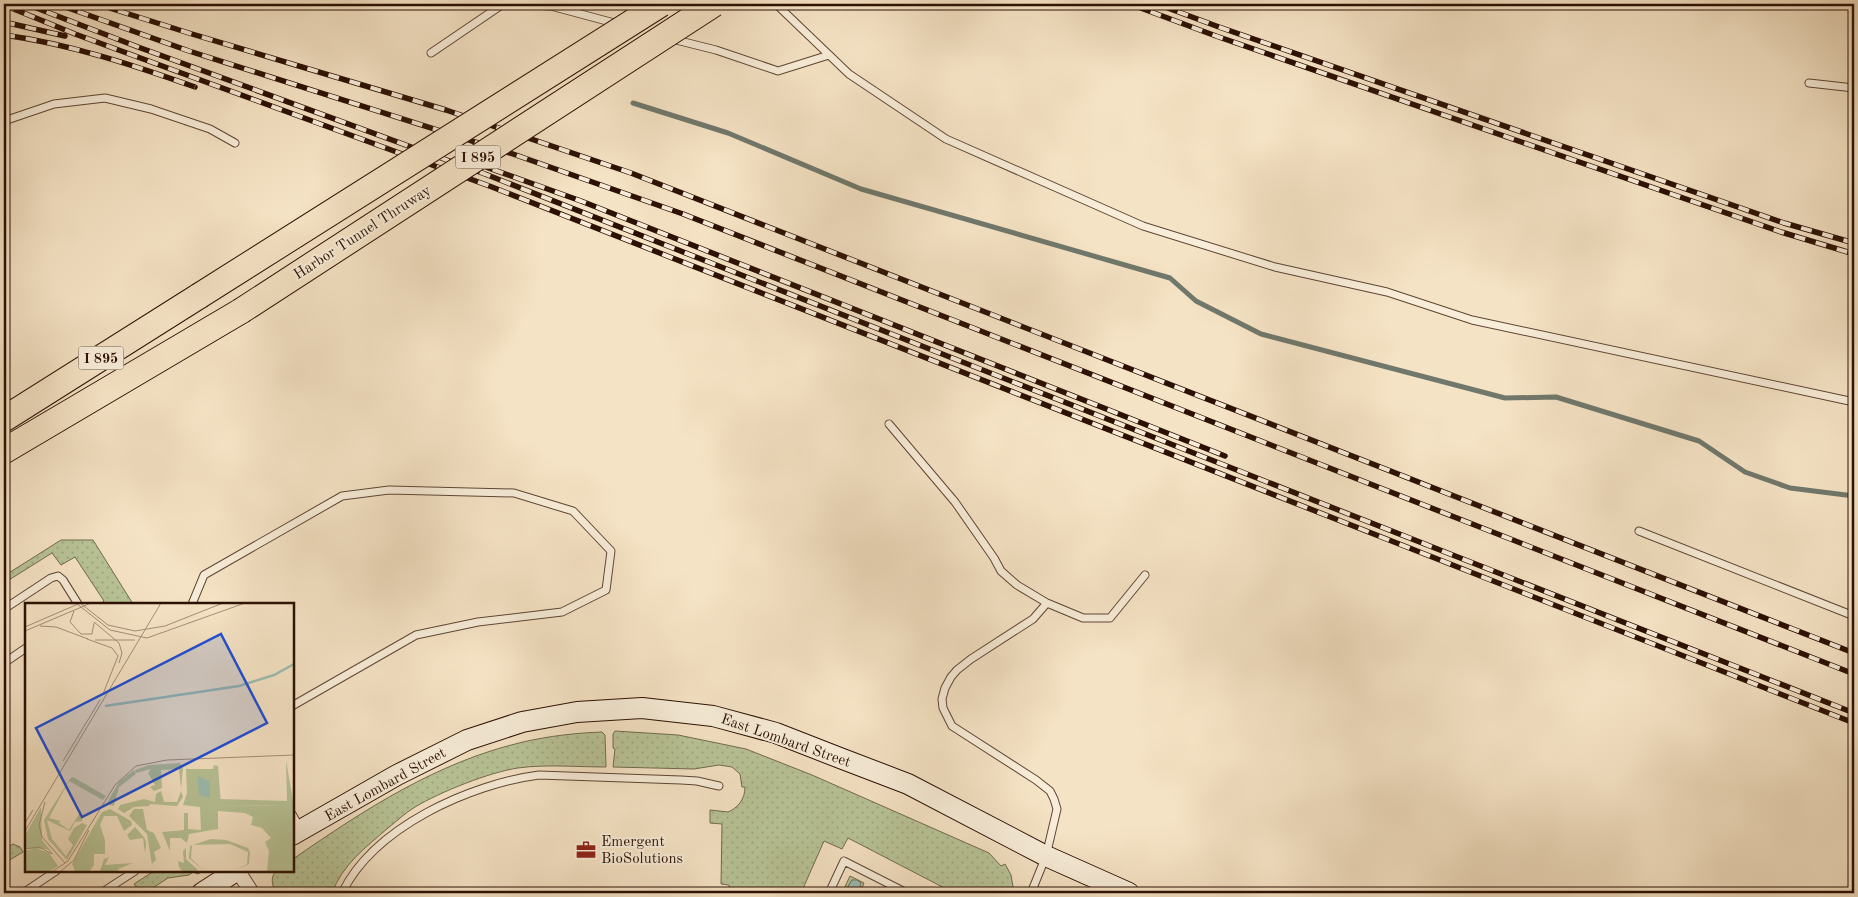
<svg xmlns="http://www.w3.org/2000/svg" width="1858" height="897" font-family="'Old Standard TT',serif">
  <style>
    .grass { fill: url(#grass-dots); stroke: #726a4e }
    .water { fill: #9dbeb1; stroke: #70786c }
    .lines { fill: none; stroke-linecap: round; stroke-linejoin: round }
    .stream { stroke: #70786c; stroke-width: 5 }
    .lane-casing { stroke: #5e4534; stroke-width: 9 }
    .street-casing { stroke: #5e4534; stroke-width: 16 }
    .secondary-casing { stroke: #2c1004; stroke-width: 22 }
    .highway-casing { stroke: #2c1004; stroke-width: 27 }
    .lane { stroke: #f8edd9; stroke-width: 7 }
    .street { stroke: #f8edd9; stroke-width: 14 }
    .secondary { stroke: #f8edd9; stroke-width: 20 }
    .highway { stroke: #f5e3c5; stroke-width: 25 }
    .rail-casing { stroke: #2c1004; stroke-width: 5.5 }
    .rail { stroke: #f8edd9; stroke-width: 4; stroke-dasharray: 11; stroke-linecap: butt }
    .highway-bridge-casing { stroke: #2c1004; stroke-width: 27; stroke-linecap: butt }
    .highway-bridge { stroke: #f5e3c5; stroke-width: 25 }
    .labels { text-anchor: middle; stroke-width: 4; stroke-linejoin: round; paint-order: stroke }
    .shield { fill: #f8edd9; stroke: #695244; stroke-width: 1 }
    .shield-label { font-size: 14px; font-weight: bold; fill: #2c1004 }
    .street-label { font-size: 15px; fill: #2c1004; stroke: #f8edd9 }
    .poi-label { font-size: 15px; fill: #2c1004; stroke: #f8edd9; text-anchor: start }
    .inset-river { fill: none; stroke: #9dbeb1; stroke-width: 2.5 }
    .inset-road { fill: none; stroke: #a58f78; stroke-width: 1 }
    .view { fill: #1d4ed8; fill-opacity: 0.15; stroke: #1d4ed8; stroke-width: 2.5 }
    .inset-edge { fill: none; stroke: #2c1004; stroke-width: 2.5 }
  </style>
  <defs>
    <pattern id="grass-dots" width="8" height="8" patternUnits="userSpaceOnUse" patternTransform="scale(1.25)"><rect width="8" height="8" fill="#b8c497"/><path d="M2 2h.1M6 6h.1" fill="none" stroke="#9ea780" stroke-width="1.8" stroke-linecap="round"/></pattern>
  </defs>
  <rect width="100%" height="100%" fill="#f5e3c5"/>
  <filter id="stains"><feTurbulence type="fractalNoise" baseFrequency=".004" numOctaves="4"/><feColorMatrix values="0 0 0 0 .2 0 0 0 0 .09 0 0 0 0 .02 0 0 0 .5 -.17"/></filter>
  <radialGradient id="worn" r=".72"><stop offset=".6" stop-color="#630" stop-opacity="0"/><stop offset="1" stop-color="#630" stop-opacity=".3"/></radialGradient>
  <path class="grass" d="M61,540h32l40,64h-33l4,-3 -29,-44 -14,8 -9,-12 -48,30v-7z
    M615,731l63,4 68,14 66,26 177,78 12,13 4,-2 6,11 3,18h-60l-106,-55 -6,11 -18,-8 -23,52h-70l-2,-8 -8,-1 1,-60 -12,-1v-13l18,2c10,-4 17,-13 17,-25h-3l-2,-13 -8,-7 -13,-2 -25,4 -81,-2 2,-18 -2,-1v-14z
    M602,732l3,3 1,32c-29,0 -59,-3 -88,1 -28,4 -78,24 -103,39 -10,6 -18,14 -27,21 -23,20 -45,36 -56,65h-56c-4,-8 -6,-15 0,-22h16l1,-12c71,-49 144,-97 230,-117 26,-6 53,-9 79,-10z
    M13,844l7,3 3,5 -15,9 -1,5 -3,3v-19z
    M154,871h49l-5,3 -5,-2 -4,3 -21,3 -23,15 -3,-4 -4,2 1,-1 -5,-6z
    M850,876l14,7 -4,10h-2l2,-7 -1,-5 -7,-1 -8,13h-2z"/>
  <path class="water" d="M852,880h5l4,3 -3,10h-14z"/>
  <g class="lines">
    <path class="stream" d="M633,103l95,30 133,56 309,89 26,23 65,33 244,64 51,-1 143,44 46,31 45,16 64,8"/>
    <defs>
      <path id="lane" d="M511,4l40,2 67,18
        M776,4l73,70 97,65 197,87 132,41 112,25 85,28 382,82
        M672,39l44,11 62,21 51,-16
        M431,53l72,-49
        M1809,83l45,5
        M4,121l50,-17 51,-6 46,11 59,20 25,14
        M889,424l66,78 39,56 7,13 16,14 30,18
        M1639,531l215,85
        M192,604l12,-29 138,-79 47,-6 125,3 59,18 38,40 -5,39 -44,22 -84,10 -62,13 -124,71
        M4,609l47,-31 7,-2 5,4 15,24
        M4,663l22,-15
        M292,814l8,14
        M23,893l33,-22
        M101,893l34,-22
        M342,893c32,-66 128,-109 197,-118l142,5 16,1 22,5
        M829,893l15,-32 63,32
        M1031,893l15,-37 11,-47 -3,-10 -4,-8 -14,-11 -84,-54 -9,-18 -1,-9 3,-11 6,-11 6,-7 14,-11 62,-40 14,-16 36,15h27l35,-43"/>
      <path id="street" d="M238,871l14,22"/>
      <path id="secondary" d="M292,835l105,-60 70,-35 55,-18 55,-10 65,-4 71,8 63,17 64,25 68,26 138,72 83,37
        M202,893l34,-22"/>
      <path id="highway" d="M4,419l195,-123
        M4,451l237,-140"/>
    </defs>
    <use href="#lane" class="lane-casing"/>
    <use href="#street" class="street-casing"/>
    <use href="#secondary" class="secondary-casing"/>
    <use href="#highway" class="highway-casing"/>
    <use href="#lane" class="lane"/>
    <use href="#street" class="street"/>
    <use href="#secondary" class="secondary"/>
    <use href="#highway" class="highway"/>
    <defs>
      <path id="rail" d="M26,4l112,43 347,127 1369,539
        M57,4l132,47 324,103 170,60 1171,460
        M97,4l95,30 254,76 185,63 1223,480
        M1130,4l86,32 565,196 73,22
        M1157,4l62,23 565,196 70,20
        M4,5l71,29 417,153 1362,536
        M4,22l61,14
        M4,35c66,9 129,30 191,52
        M472,162l109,39 644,255"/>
    </defs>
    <use href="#rail" class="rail-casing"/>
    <use href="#rail" class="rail"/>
    <defs>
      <path id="highway-bridge" d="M199,296l462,-292
        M241,311l473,-307"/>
    </defs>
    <use href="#highway-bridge" class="highway-bridge-casing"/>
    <use href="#highway-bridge" class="highway-bridge"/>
  </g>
  <defs>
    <symbol id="office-bare" viewBox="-9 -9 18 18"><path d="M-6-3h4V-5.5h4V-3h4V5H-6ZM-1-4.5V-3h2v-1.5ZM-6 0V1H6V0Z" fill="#8f2418" stroke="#f8edd9" stroke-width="2.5" paint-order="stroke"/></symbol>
  </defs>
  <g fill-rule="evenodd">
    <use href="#office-bare" x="572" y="836" width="28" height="28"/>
  </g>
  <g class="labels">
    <g class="shield">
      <rect x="455.5" y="145.5" width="45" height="23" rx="4"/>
      <rect x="78.5" y="346.5" width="45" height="23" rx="4"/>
    </g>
    <g class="shield-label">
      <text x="478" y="162">I 895</text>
      <text x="101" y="363">I 895</text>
    </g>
    <g class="street-label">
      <text transform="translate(362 232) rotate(-33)" y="5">Harbor Tunnel Thruway</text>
      <text transform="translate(786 740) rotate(19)" y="5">East Lombard Street</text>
      <text transform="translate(385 784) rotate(-29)" y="5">East Lombard Street</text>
    </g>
    <g class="poi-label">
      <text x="601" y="846">Emergent<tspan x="601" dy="17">BioSolutions</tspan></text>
    </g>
  </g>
  <g transform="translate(25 603)">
    <rect width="269" height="269" fill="#f5e3c5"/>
    <path d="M155,160l3,5 -2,21 -2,-20 -18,1 1,18 -8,3 -4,-4 5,-2 -7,-12 3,-4 -15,4 -1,-3 14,-5zM189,162l4,1 3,39 73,1v65h-27l2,-20 -4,-9 6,-4 -9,-10 -11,-3 2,-8 -8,-4 -27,-2v18l-29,5 -2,9 -6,-5h-11v13l-8,-19 22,-2v-17h4v16l13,1 -1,-23 -17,-2 4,-12 -1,-24h27zM109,167l2,4 -17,13 -5,19 -5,-1 -1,-4 11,-19zM48,174l33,19 -3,4 -34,-19 -20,37 11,3 -1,2 10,7 12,-19 1,10 -7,1 -5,9 -23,-11 5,19 14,17 7,-11 -5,-6 6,-11 8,-5 5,2 -20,35 -19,-21 -4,-19 26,-41zM136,188l3,11h13l4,-11 2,6 -6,9 -27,-2 -1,2 -15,1 -10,6 -6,-4 2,-4 24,-6 11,3 1,-8zM16,204l1,33 13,16 -8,-7 -22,-1v-13zM85,206l21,12 1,4 -8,6 -7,-15h-13l-4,9 5,15v14h-11v11l-4,6h-15l-3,-7 30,-52zM109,206h9l4,21 7,3 7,15 -7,4 2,8 -4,4 1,7 -6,-37 -18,-18zM110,224l9,10 2,5v4l-1,7 -2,-15 -13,2 -3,-5zM186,236l15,1 22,8 2,4 -1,12 -12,6 10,-6 1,-12 -18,-8 -38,1 -1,13 13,13 -15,-13 1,-12zM10,245l14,5 9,13 -8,5h-25v-20zM161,245v11l12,11 -2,1h-14l-3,-4 -1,-6 6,2 -1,-12zM84,254l-4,8 28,-2 -15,6 1,2h-19l4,-12z" fill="#b8c497"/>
    <path d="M261,157l8,46 -73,-1 -2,-6 68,2z" fill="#b8c497"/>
    <path d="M253,201h16v67h-20z" fill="#b8c497"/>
    <path d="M172,173l13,5v17l-11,-3z" fill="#9dbeb1"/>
    <path class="inset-river" d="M80,103l134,-20 35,-11 20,-11"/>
    <path class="inset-road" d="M51,0l34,27 37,8 98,-35M55,0l28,22 27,6 30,-5 58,-23M49,8l-4,11 11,12h11l2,-11M69,19l25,21 3,10 -3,10M15,23l16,1 32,12M0,24l53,-23M0,28l66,-28M62,36l25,9 6,8 -15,38M70,37h40M38,158l37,-61M20,199l-6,23 3,12 23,26M0,220l8,-13M0,228l136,-228M0,246l14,-2 13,7M28,268l15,-10 47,-76 21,-19 31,-6 127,-5M36,268l13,-11 15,-30"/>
    <path class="view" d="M196,31l46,89 -185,94 -46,-89z"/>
    <rect width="269" height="269" class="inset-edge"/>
  </g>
  <rect width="1858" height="897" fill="none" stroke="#f5e3c5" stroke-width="20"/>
  <rect x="5" y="5" width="1848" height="887" fill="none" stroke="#2c1004" stroke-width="2.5"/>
  <rect x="10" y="10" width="1838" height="877" fill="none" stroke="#2c1004"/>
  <rect width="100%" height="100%" filter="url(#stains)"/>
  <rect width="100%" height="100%" fill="url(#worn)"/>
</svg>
